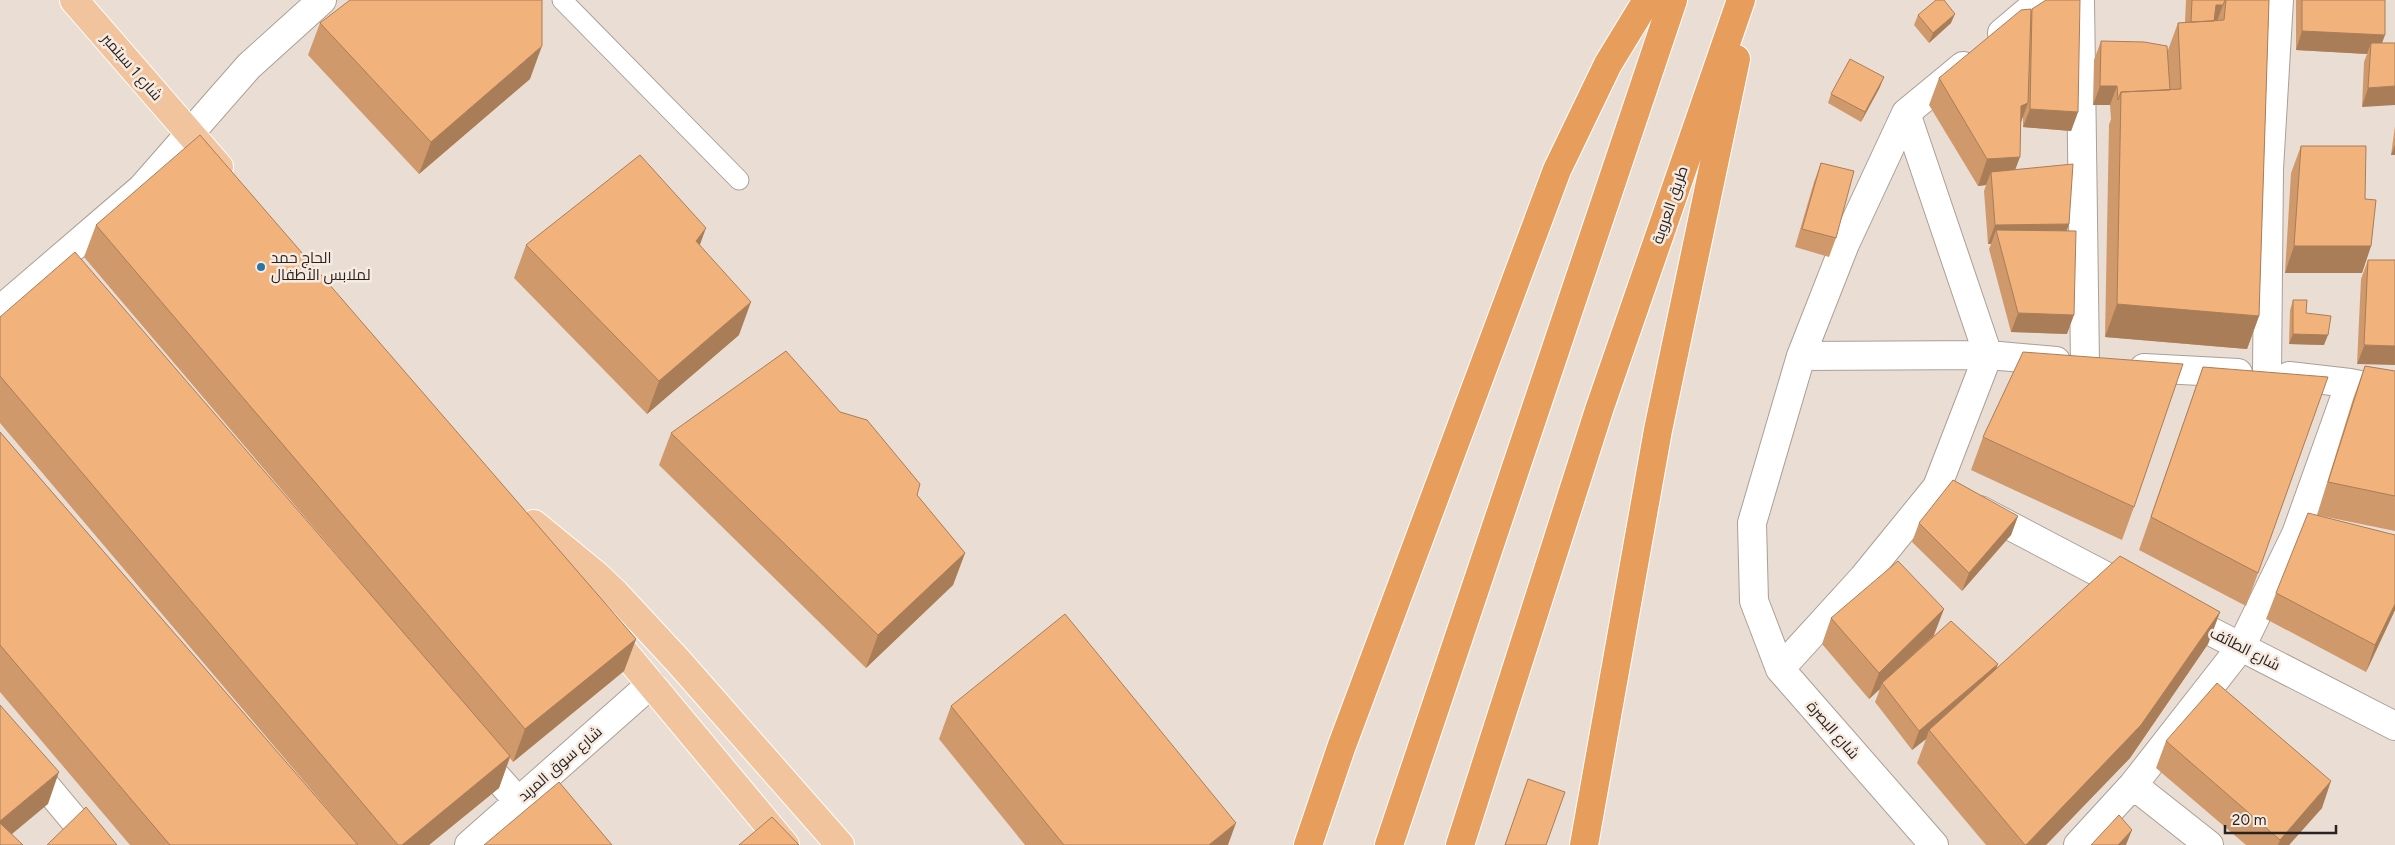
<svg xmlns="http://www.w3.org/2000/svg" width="2395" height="845" font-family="Figtree,Cairo,sans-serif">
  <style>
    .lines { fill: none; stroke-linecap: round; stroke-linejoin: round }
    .lane-casing { stroke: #aa9f96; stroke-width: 21 }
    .street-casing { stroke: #aa9f96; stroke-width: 30 }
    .primary-casing { stroke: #fff; stroke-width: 30 }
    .highway-casing { stroke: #fff; stroke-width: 30 }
    .lane { stroke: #fff; stroke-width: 19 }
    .street { stroke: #fff; stroke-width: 28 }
    .primary { stroke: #f1c49d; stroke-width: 28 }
    .highway { stroke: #e79d5b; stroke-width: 28 }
    .wall { fill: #cf996b }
    .shaded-wall { fill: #a97d57 }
    .building { fill: #f1b27c; stroke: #a97d57 }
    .poi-dot { fill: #2777a8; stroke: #f7ebe1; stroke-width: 2 }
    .labels { text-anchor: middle; stroke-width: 5; stroke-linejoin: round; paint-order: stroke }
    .street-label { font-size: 15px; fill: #282320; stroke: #f7ebe1 }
    .poi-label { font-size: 15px; fill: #282320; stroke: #f7ebe1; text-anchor: start }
  </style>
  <rect width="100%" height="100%" fill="#eaded4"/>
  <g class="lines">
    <defs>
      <path id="lane" d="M562,0l177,180"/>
      <path id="street" d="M2080,0l5,364
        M2002,33l39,-33
        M0,310l142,-122 107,-122 73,-66
        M1801,356l187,-1 68,6
        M2144,368l94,5
        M2267,374l2,-205 10,-169
        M2289,376l61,7 45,9
        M1980,510l154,81
        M2179,615l216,111
        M1780,669l83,-91 74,-91 51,-132 -82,-242
        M0,731l95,114
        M476,754l42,47
        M2133,785l76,60
        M469,845l182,-161
        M1934,845l-154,-176 -26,-68 -2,-78 49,-167 44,-112 61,-131 57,-47
        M2078,845l55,-60 108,-138 55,-113 54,-151"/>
      <path id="primary" d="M74,0l145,167
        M534,524l61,50 21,20 63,68 161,183
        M605,629l180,216"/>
      <path id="highway" d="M1308,845l33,-97 216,-578 51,-106 39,-64
        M1389,845l284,-845
        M1460,845l139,-435 142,-410
        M1584,845l74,-415 78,-371"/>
    </defs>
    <use href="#lane" class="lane-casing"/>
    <use href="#street" class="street-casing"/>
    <use href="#primary" class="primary-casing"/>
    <use href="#highway" class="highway-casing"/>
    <use href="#lane" class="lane"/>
    <use href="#street" class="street"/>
    <use href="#primary" class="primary"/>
    <use href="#highway" class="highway"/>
  </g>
  <path class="wall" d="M2186,0h83l-10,316 -12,33 -142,-12 4,-212 2,-6 -1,-14h-17l1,-45 7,-19 67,9 10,-27 7,-1z
    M2296,0h89l-3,43h13l-33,64 2,-45 3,-8 -71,-4z
    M2032,9l46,103 -7,19 -48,-4v-11l-2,7 -6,47 52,61v103l-56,-2 -22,-83 2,-5h-3l-4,-53 2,-6 -8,1 -49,-81 10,-27 92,-66z
    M1918,15l33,8 -22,20 -15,-18z
    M320,23l210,56 -111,95 -111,-119z
    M1880,87l-19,35 -33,-19 3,-9z
    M2395,126v29h-4z
    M2301,146l64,53 6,47 -9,27h-77l6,-100z
    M1821,163l15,75 -7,19 -34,-10 19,-65z
    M96,225l540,414 -12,32 -111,91 -3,-4 -11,30 -70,57h-71l-358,-422v-106l354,258 -270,-318z
    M526,245h174l39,90 -92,79 -133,-136z
    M2368,260h27l-38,104 4,-85z
    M2293,300l13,13 18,32 -35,-1 1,-34z
    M2365,366l30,5v160l-78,-16 36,-116z
    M2203,367l55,206 -12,33 -107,-56z
    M840,412l77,83 48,58 -12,32 -87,83 -207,-203 12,-32z
    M0,432l358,413h-228l-130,-153z
    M1983,437l151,70 -12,33 -151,-70z
    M2018,516l-7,19 -49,56 -50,-49 7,-19z
    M2395,535v75l-29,62 -100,-53 10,-26z
    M2220,612l-12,32 -78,114 -84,87h-60l-69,-82 9,-24 -14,11 -37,-48 5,-13 -11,10 -47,-55 9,-26 103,17 63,33z
    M951,706l277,139h-203l-86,-106z
    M2166,741l156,67 -33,37h-43l-90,-77z"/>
  <path class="shaded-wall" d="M2216,5h7l-7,19 -7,-1z
    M1955,14l-4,9 -22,20 4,-10z
    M2302,31l83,4 -7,19 -7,-11 -4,11 -71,-4z
    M542,46l-12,33 -111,95 12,-32z
    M1884,77l-4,10 -19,35 4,-10z
    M2100,86h17l-7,19h-17z
    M2395,86v19l-33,2 6,-19z
    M2028,103l-10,27 3,-24z
    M2030,109l48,3 -7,19 -48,-4z
    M2395,145v10h-4z
    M2020,157l-10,27 -19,-12 -5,13 -8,1 9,-27z
    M2069,224l-6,19 -67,-13 -5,14h-3l7,-19z
    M706,228l-12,33 2,-20z
    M2294,246h77l-9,27h-77z
    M751,302l-12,33 -92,79 12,-33z
    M2117,304l142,12 -12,33 -142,-12z
    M2018,313l56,2 -7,19 -56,-2z
    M2293,334l35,1 -4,10 -35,-1z
    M2364,345l31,1v19l-38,-1z
    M2018,516l-7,19 -49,56 7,-18z
    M965,553l-12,32 -87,83 12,-33z
    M2395,604v6l-29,62 9,-27z
    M1944,609l-10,26 -52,48 -2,6 -11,10 10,-26z
    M2220,612l-12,32 -78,114 -84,87h-20z
    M636,639l-12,32 -111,91 12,-33z
    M1998,664l-7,19 -62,47 -3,9 -14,11 7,-19z
    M510,756l-11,32 -70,57h-27z
    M59,772l-11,32 -48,40v-23z
    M2331,781l-9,27 -33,37h-11l2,-5z
    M1236,823l-8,22h-19z
    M2132,830l-6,15h-8z"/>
  <path class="building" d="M350,0h192v46l-111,96 -111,-119z
    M1936,0h8l11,14 -22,19 -15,-18z
    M2046,0h34l-2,112 -48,-3 2,-100z
    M2192,0h33l-2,5h-7l-2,16 -23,1z
    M2226,0h43l-10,316 -142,-12 4,-212 60,-3 -3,-66 46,-3z
    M2302,0h83v35l-83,-4z
    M2031,9l-3,94 -7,3 -1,51 -33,2 -48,-81 82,-68z
    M2101,41l43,1 23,4 3,44 -49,2 -3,8 -1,-14h-17z
    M2371,43h24v43l-27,2z
    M1850,59l34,18 -19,35 -34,-18z
    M200,135l436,504 -111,90 -429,-504z
    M2301,146h65l-1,53 11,1 -5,46h-77z
    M640,155l66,73 -10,13 55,61 -92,79 -133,-136z
    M1821,163l33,8 -18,67 -34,-9z
    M2073,164l-4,60 -74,1 -4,-53z
    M1996,230l80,1 -2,84 -56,-2z
    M75,252l435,504 -108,89h-4l-398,-469v-59z
    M2368,260h27v86l-31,-1z
    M2293,300h14l-1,13 25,3 -3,19 -35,-1z
    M786,351l54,61 27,8 53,64 -3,11 48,58 -87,82 -207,-202z
    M2023,352l160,12 -49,143 -151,-70z
    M2365,366l30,5v125l-67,-14z
    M2203,367l125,10 -70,196 -107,-56z
    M0,432l358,413h-188l-170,-200z
    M1953,480l65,36 -49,57 -50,-50z
    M2308,513l87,22v69l-20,41 -99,-52z
    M2120,556l100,56 -79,113 -115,120h-1l-96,-115z
    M1898,561l46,48 -65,64 -48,-55z
    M1065,614l171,209 -27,22h-145l-113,-139z
    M1951,621l47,43 -79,67 -37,-48z
    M2217,683l114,98 -51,59 -114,-99z
    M0,705l59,67 -59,49z
    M1528,779l37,13 -19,53h-41z
    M559,782l53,63h-128z
    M86,807l31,38h-70z
    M2119,815l13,15 -14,15h-27z
    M772,817l27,28h-60z
    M0,823l23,22h-23z"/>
  <circle class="poi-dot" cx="261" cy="267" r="5"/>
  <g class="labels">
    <g class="street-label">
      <text transform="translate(132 67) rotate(49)" y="5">شارع 1 سبتمبر</text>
      <text transform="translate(1670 205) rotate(-71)" y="5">طريق العروبة</text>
      <text transform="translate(2245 649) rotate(27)" y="5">شارع الطائف</text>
      <text transform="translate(1833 730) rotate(49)" y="5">شارع البصرة</text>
      <text transform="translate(560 764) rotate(-41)" y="5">شارع سوق المربد</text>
    </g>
    <g class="poi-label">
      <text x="271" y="263">الحاج حمد<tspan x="271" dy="17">لملابس الأطفال</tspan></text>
    </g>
  </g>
  <path d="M2225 825v8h111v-8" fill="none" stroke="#282320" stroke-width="2.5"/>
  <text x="2232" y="825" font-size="15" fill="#282320" stroke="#f7ebe1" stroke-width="4" paint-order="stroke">20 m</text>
</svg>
